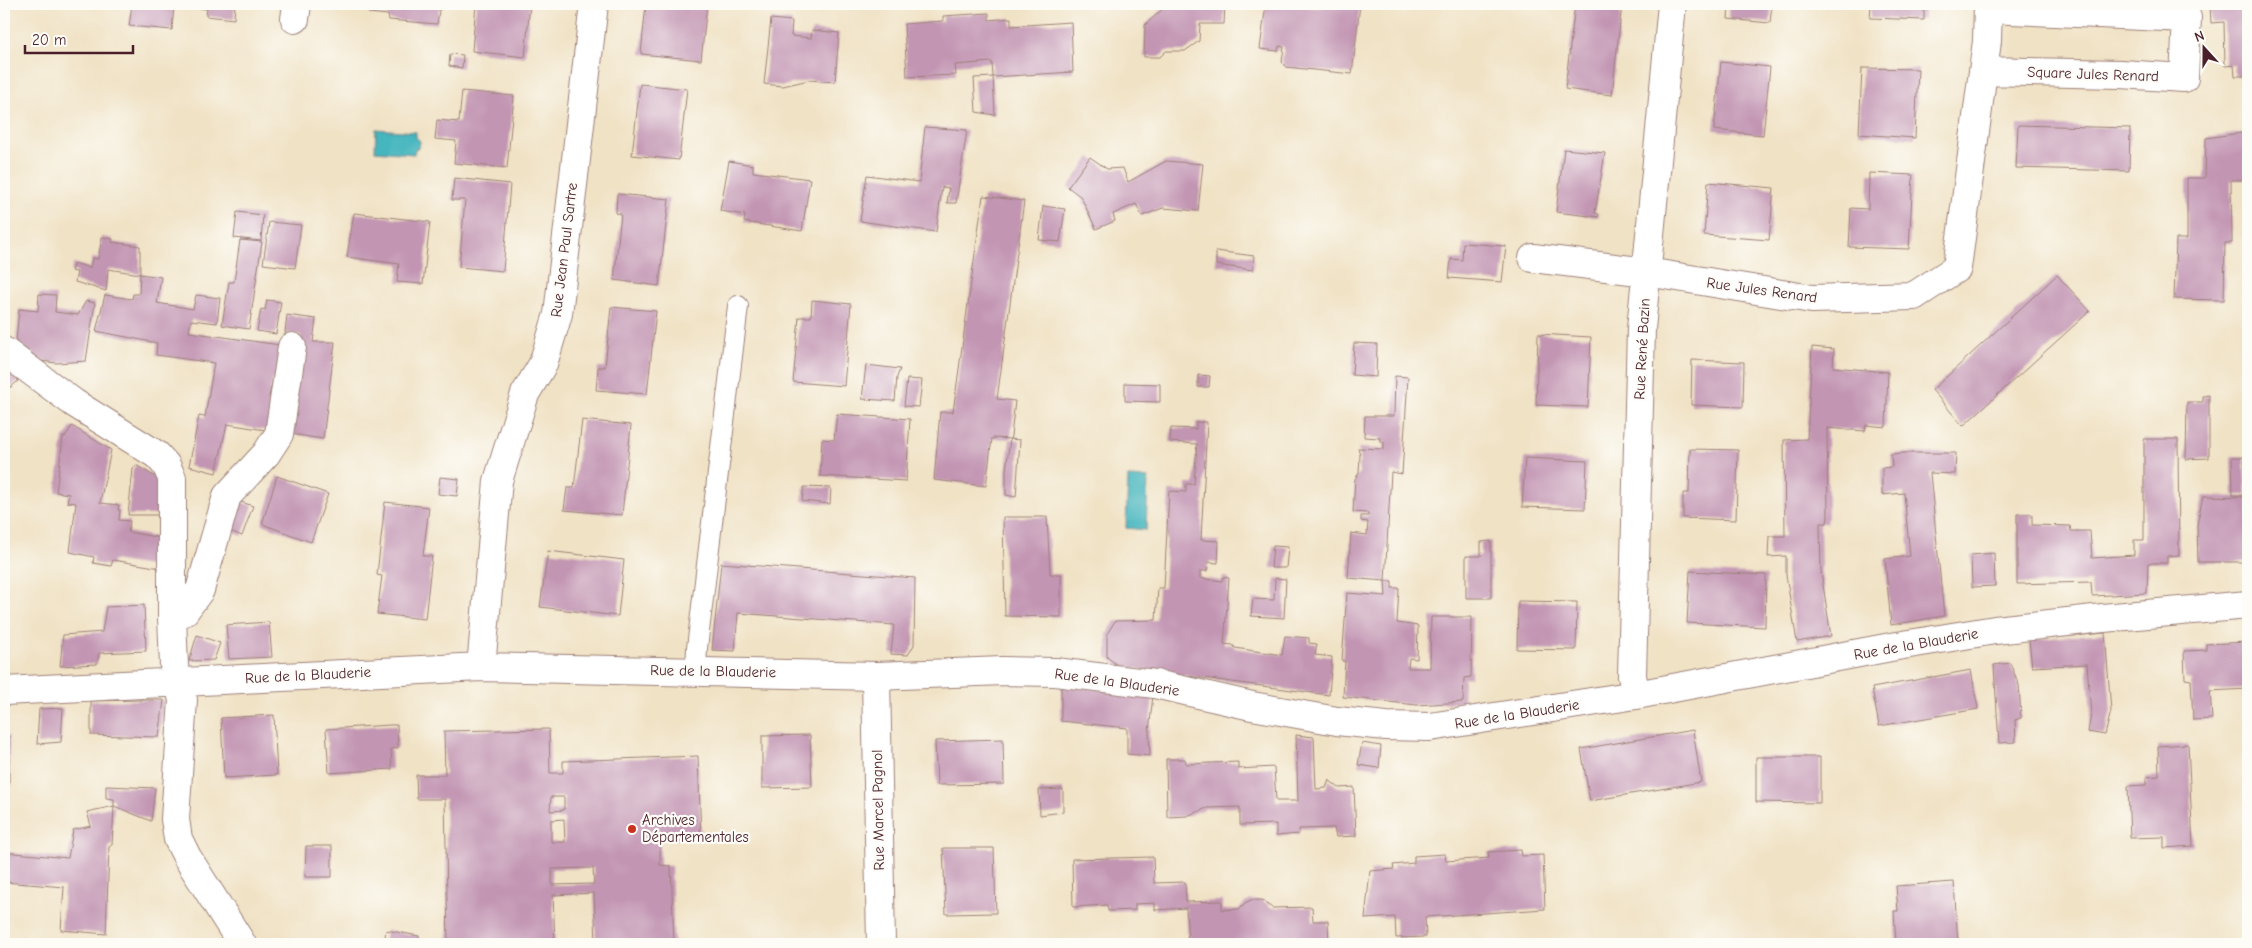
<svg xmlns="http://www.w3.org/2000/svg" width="2252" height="948" font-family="'Comic Neue',sans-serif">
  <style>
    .water { fill: #45b5be; stroke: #486a74 }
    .building { fill: #c295b3; fill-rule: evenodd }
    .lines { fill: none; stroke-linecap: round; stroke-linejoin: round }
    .service-casing { stroke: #9d8078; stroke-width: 22 }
    .minor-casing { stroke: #9d8078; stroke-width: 30 }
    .service { stroke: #fff; stroke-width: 20 }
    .minor { stroke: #fff; stroke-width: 28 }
    .poi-dot { fill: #c8321e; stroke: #fdfcf7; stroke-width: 2 }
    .labels { text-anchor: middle; stroke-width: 4.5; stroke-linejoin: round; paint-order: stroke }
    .street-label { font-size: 15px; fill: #4a1f2b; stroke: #fdfcf7 }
    .poi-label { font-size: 15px; fill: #4a1f2b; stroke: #fdfcf7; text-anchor: start }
  </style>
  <rect width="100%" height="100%" fill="#fdfcf7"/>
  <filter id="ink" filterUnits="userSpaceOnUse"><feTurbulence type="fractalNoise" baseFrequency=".02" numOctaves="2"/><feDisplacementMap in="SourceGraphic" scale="10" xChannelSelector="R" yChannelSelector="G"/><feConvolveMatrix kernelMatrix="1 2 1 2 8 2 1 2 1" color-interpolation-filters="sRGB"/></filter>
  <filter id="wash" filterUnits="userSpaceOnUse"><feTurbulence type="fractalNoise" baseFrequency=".0096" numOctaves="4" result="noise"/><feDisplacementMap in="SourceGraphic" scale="20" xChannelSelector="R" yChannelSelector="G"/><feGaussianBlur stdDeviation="1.12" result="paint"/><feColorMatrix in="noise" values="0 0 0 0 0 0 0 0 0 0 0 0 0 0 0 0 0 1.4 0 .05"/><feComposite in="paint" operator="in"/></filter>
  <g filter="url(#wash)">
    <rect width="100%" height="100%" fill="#f0e2c5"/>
    <path class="water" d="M376,129l40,3v5l4,4 -1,6 -4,2 -1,5 -39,-3z
      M1128,477l20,1 -2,52 -20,-2z"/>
    <g id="blocks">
      <path class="building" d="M132,4h103l-1,15 -28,-3 1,-7 -33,-3 -2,24 -43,-4z
        M369,4h71l-3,20 -48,-4 -1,-5 -20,-2z
        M476,4h54l-5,53 -53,-6z
        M646,4h61l-6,56 -60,-6z
        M1168,4h57l-1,20h-24l-1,17 -14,10h-19l-6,6h-16l1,-32z
        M1266,4h42v3l14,1 1,-4h37l-8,70 -66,-7 -4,-5 2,-15 -5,-1 -1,5 -18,-2z
        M1575,4h47l-10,91 -47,-6z
        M1729,4h43l-2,19 -42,-4z
        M1871,4h53v16l-54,-2z
        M2210,4h38v72h-13l-1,-11 -9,1 -1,-44 -13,1z
        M989,13v7l22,-2v8l60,-4 2,50 -80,5 -1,-15 -37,3 1,10 -49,2 -3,-53 39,-3v-5z
        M771,19l21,2 -1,15 20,2 1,-8 27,3 -4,49 -26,-2 -26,6 -19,-2z
        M450,54l13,1 -1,13 -13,-2z
        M1721,62l49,5 -7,68 -49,-5z
        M1862,68l56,1 -3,69 -56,-4z
        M993,77l2,38 -19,-3 -2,-34z
        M640,84l47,5 -8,71 -47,-5z
        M462,91l52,5 -7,72 -53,-5 2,-22 -21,-2 2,-19 22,2z
        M2018,125l112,3 -1,43 -113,-3z
        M925,127l42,3 -11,73h-9l2,-15 -7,-1 -6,45 -76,-11 7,-46 52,7z
        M2248,132v48h-17l1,63h-7l-1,57 -50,-1 2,-60h11v-61h18l1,-40z
        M1564,149l41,4 -10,60 4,1 -1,3 -42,-5z
        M1090,157l17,12 16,-1 5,14 38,-21 37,3 -5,47 -35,-3 -21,8 -6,-12 -23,10 2,7 -19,8 -15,-32 -13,-10z
        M729,161l24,4v7l57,7 -8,52 -58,-9 1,-7 -25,-4z
        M1869,173l44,2 -4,74 -60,-2 2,-39 17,1z
        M454,178l56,6 -7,87 -44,-4 6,-67h-13z
        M1708,182l66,6 -5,52 -65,-5z
        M617,194l52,5 -10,87 -45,-6 7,-66 -5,-1z
        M983,196l41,5 -27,198 18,2 -4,35 -1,3 -18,-1 -6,48 -52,-6 6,-68h13z
        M1043,206l22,3 -5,33 -21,-2z
        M237,212l26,3 -2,26 -27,-3z
        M354,213l76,9 -7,62 -26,-2 2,-18 -52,-7z
        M269,222l32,3 -6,43 -32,-4z
        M102,237l11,2 -1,3 28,4v28l21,3 -4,26 36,6 3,-14 24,3 -3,25 -26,-3 -2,12 98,14 -6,32h-8l-4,19 8,2 -5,32 -45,-7 -11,49 -27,-7 10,-50 6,1 9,-54 -58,-8 1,-12 -61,-12 9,-36 27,4 1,-5h6l1,-20 -32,-5 -2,22 -31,-9 2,-10 -6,-1 3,-8 16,5 2,-10 6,1z
        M240,240l22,2 -13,87 -27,-4 7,-43h5z
        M1463,243l43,3 -4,36 -53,-4 2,-19 11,1z
        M1216,251l38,5 -1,14 -37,-5z
        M2057,275l33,36 -127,115 -31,-36z
        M39,294l17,1 -1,17 23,3 8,-14 9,2 -9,58 -30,2 -22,-3v-5l-18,-13 3,-33 19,2z
        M267,300l14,2 -5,32 -19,-3 4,-22 4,1z
        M812,300l39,4 -7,82 -51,-4 6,-65h12z
        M611,307l45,4 -9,83 -51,-4 2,-23h7z
        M287,315l29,4 -3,23h22l-12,97 -39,-6 17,-98 -16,-2z
        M1538,334l53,3 -3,70 -52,-2z
        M1354,343l23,1 -1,33 -24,-2z
        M1812,347l22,2 -1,18 55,5 -2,55 -20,-2 -1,6 -38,-3 1,89 -1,6h-7l1,49 10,64 -34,6 -11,-67v-19l-18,1 1,-21h16l-1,-96 23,-1z
        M4,360l12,15 2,6 -7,6h-7z
        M1692,360l52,2 -1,45 -52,-2z
        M866,365l34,4 -3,8 -2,24 -33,-2z
        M1198,375l12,1 -1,11h-11z
        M1395,376l13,1 -6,97 -11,-2 -6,109 -37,-3 3,-45 16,2 1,-13 -7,-1v-5h7v-3l-15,-1 2,-33 4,-6 1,-18 -2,-7 26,1v-7h-4v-4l-16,-1 1,-21h29z
        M907,379l15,1 -3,27 -15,-1z
        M1125,383l35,1v18l-35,-1z
        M2209,395v63l-23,1 1,-57h16v-6z
        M837,414l73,5 -4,62 -86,-5 2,-37 12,1z
        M582,420l49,5 -9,90 -58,-5 3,-22h7z
        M1196,422h11l-6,118 18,1 -1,22 -10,-1 -1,9h-7v7l22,3 1,-4 6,1 -5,66 9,1 2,3 47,7 3,-19 24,2v5l8,1 -2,11 17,2 -3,38 -179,-24 -33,-6 -10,-8v-23l8,-13 41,-1 2,-32h6l5,-97 17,1v-8h8l3,-40 -27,-2 1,-14 25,1z
        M72,426l39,24 -11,53 19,2 -1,5h2l-1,10 11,1 -2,11 33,6v30l-48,-8 -2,6 -18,-3 1,-6 -24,-5 6,-49 -9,-1 2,-8 -13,-2 7,-55h2z
        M1010,439l10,1 -4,57 -10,-2v-25z
        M2144,439h34l1,116 -12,1v7h-19l-1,30 -55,3 -1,-14 -74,2v-70h15v11l38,1 1,5h19l2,27 42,-3v-15h10z
        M1690,449l48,1 -2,70 -53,-2v-25h6z
        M1904,453h52l-1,21 -25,-1 14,143 -53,9 -6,-66 25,-3 -6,-63 -22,2v-27l10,-1 -1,-13z
        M2232,457h12l2,38h-13z
        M1525,458l62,3 -2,48 -63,-2z
        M136,465l26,16v34h-34l5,-46z
        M277,476l51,18 -17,48 -49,-18z
        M440,477l19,2 -2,17 -19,-2z
        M804,487l27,1 -1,16 -28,-3z
        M2203,496l45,1v65h-50l-1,-37z
        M238,501l15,5 -11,30 -12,-5z
        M385,502l44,5 -6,49h9l-7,63 -48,-5 5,-38 -5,-1z
        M1003,517h44l3,57h11v43l-56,-1z
        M1491,541v57h-25v-42h15v-14z
        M1273,546l15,1 -2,21h-15z
        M548,551l76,9 -6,56 -78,-9z
        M1994,553l1,33 -23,1 -1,-32z
        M721,563l194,15 -1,67 -6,10 -17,-1 3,-29 -156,-12 -3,38 -23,-1z
        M1690,571l76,4 -1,52 -78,-4z
        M1275,578l11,1 -2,39 -33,-2 2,-17 21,1z
        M1385,581h7v7h7l-2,35 21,3 -1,33 -8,-1 -1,10h22l1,-51h41l-1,60 -7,1 -1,24 -46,3 -74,-8 2,-36h-3l5,-68 39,3z
        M1518,601l59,1 -1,48 -59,-1z
        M144,605l2,46 -47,2 -2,11 -37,2 3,-31 39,-3 4,-25z
        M269,622l3,35 -43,2 -3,-34z
        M2105,633l6,78 -6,24 -17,-3 3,-18 -4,-50 -55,3 -3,-27z
        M197,635l23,8 -6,17 -25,1z
        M2248,642v47l-38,2 2,28 -19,1 -2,-40 -6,-1 -1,-28 22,-1v-6z
        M2010,663l9,22 2,33 -6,2 1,22 -17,1 -5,-78z
        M1971,670l7,39 -99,17 -7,-38z
        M1061,685l92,10 -4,37 1,24 -23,-2v-26l-66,-7z
        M139,700h25l-5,37 -68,-2v-34z
        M63,708l-2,34 -24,2 2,-35z
        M274,715l3,60 -53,3 -3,-60z
        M390,725h7l1,23 -7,1 1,20 -63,4 -3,-44z
        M549,729l1,44h13v-12l135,-5 3,82 -41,1v26l11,1 3,78h-78l-2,-51 -41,2 2,49h-107l-3,-145h-28l-1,-24h29l-1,-44zM551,797h13v13l-14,1zM564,819l1,23h-14v-22zM593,868l1,16 -42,1v-16z
        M1693,730l8,52 -111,19 -9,-52z
        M810,735l2,52 -50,1v-52z
        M1296,735l18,2 2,52 10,-1 3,-8 10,8 15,-1 2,49 -20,1 -2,-9 -35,1v5l-23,2v-12l-36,1v-18l-33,1 -20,8 -20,1 -1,-58h19l1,5 52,-2v7l36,-2 2,34h22z
        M4,736h5v50h-5z
        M1003,739l1,45 -67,1 -2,-44z
        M1362,743l19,3 -2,22 -21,-3z
        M2188,744l5,102 -29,2v-11l-34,1 -2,-52 18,-1v-8l13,-1 -1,-30z
        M1756,757h64v46l-64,-1z
        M106,786l49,2 -4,33 -37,-15 -2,39 -3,2 -3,87 -45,-4 3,-43 -60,-5v-30l64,6 5,-28 18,-4 -4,-14 27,-6v-7l-8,-1z
        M1063,789v23l-23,3 -1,-25z
        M306,846h26v31h-27z
        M943,848h51l2,65 -50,1z
        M1521,850l1,6 21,-1 2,54 -120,8 1,20 -30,1 -1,-21 -30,2 5,-48 24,-2 -1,-4 21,-2v-7l31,-2 1,7 43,-3 -1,-6z
        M1153,857l1,26 31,-1 1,20 36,-1v9l17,-1 6,-6 6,-3h11l10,8 40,-1 1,14h15l1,23h-141l-2,-36 -31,2v-7l-20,1v6l-27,1 -1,-6 -34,2 -1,-48z
        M1954,882l4,62h-62l-2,-33h4l-2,-25z
        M386,930l33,6 -1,8h-34z"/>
    </g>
  </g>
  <g filter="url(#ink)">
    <use href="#blocks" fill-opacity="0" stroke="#9d8078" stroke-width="1"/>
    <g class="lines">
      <defs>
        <path id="service" d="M696,670l1,-22 41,-342"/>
        <path id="minor" d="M295,19l2,-15
          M1983,71l138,3 63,4 3,-60 -199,-9
          M1533,258l114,14 165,27 102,-3 43,-28 30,-227 1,-37
          M4,351l70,52 83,52 9,10 6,13v139l2,49 9,34 -8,119 3,20 9,18 55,87
          M172,617l12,-5 16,-22 27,-94 39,-42 13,-20 13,-87
          M481,667l17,-186 27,-87 18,-30 15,-50 36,-310
          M876,676l5,268
          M4,691l477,-24 395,9 127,-5 52,1 100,12 97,22 85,15 49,5 44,1 206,-32 255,-48 104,-17 108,-12 145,-13
          M1636,695l-4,-19 9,-347 31,-325"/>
      </defs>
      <use href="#service" class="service-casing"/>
      <use href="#minor" class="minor-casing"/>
      <use href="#service" class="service"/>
      <use href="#minor" class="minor"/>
    </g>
  </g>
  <circle class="poi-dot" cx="632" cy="829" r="5"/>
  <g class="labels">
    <g class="street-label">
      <text transform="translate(2093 74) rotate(2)" y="5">Square Jules Renard</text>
      <text transform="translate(564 250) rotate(-83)" y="5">Rue Jean Paul Sartre</text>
      <text transform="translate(1762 290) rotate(8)" y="5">Rue Jules Renard</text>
      <text transform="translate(1642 349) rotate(-87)" y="5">Rue René Bazin</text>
      <text transform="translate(1916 644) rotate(-10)" y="5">Rue de la Blauderie</text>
      <text transform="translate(713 671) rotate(1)" y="5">Rue de la Blauderie</text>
      <text transform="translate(308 675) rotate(-3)" y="5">Rue de la Blauderie</text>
      <text transform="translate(1117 682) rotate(8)" y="5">Rue de la Blauderie</text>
      <text transform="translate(1517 714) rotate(-9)" y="5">Rue de la Blauderie</text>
      <text transform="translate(878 810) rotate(-91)" y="5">Rue Marcel Pagnol</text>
    </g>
    <g class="poi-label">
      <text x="642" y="825">Archives<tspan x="642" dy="17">Départementales</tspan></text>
    </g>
  </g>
  <rect width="2252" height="948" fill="none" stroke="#fdfcf7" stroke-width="20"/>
  <g transform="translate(2204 48) rotate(339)" stroke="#fdfcf7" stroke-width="4" paint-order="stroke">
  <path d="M0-4L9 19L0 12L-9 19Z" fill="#4a1f2b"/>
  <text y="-8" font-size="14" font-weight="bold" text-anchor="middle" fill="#4a1f2b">N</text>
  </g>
  <path d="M25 45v8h108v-8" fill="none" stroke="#4a1f2b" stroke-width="2.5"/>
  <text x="32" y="45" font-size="15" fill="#4a1f2b" stroke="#fdfcf7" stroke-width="4" paint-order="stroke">20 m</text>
</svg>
